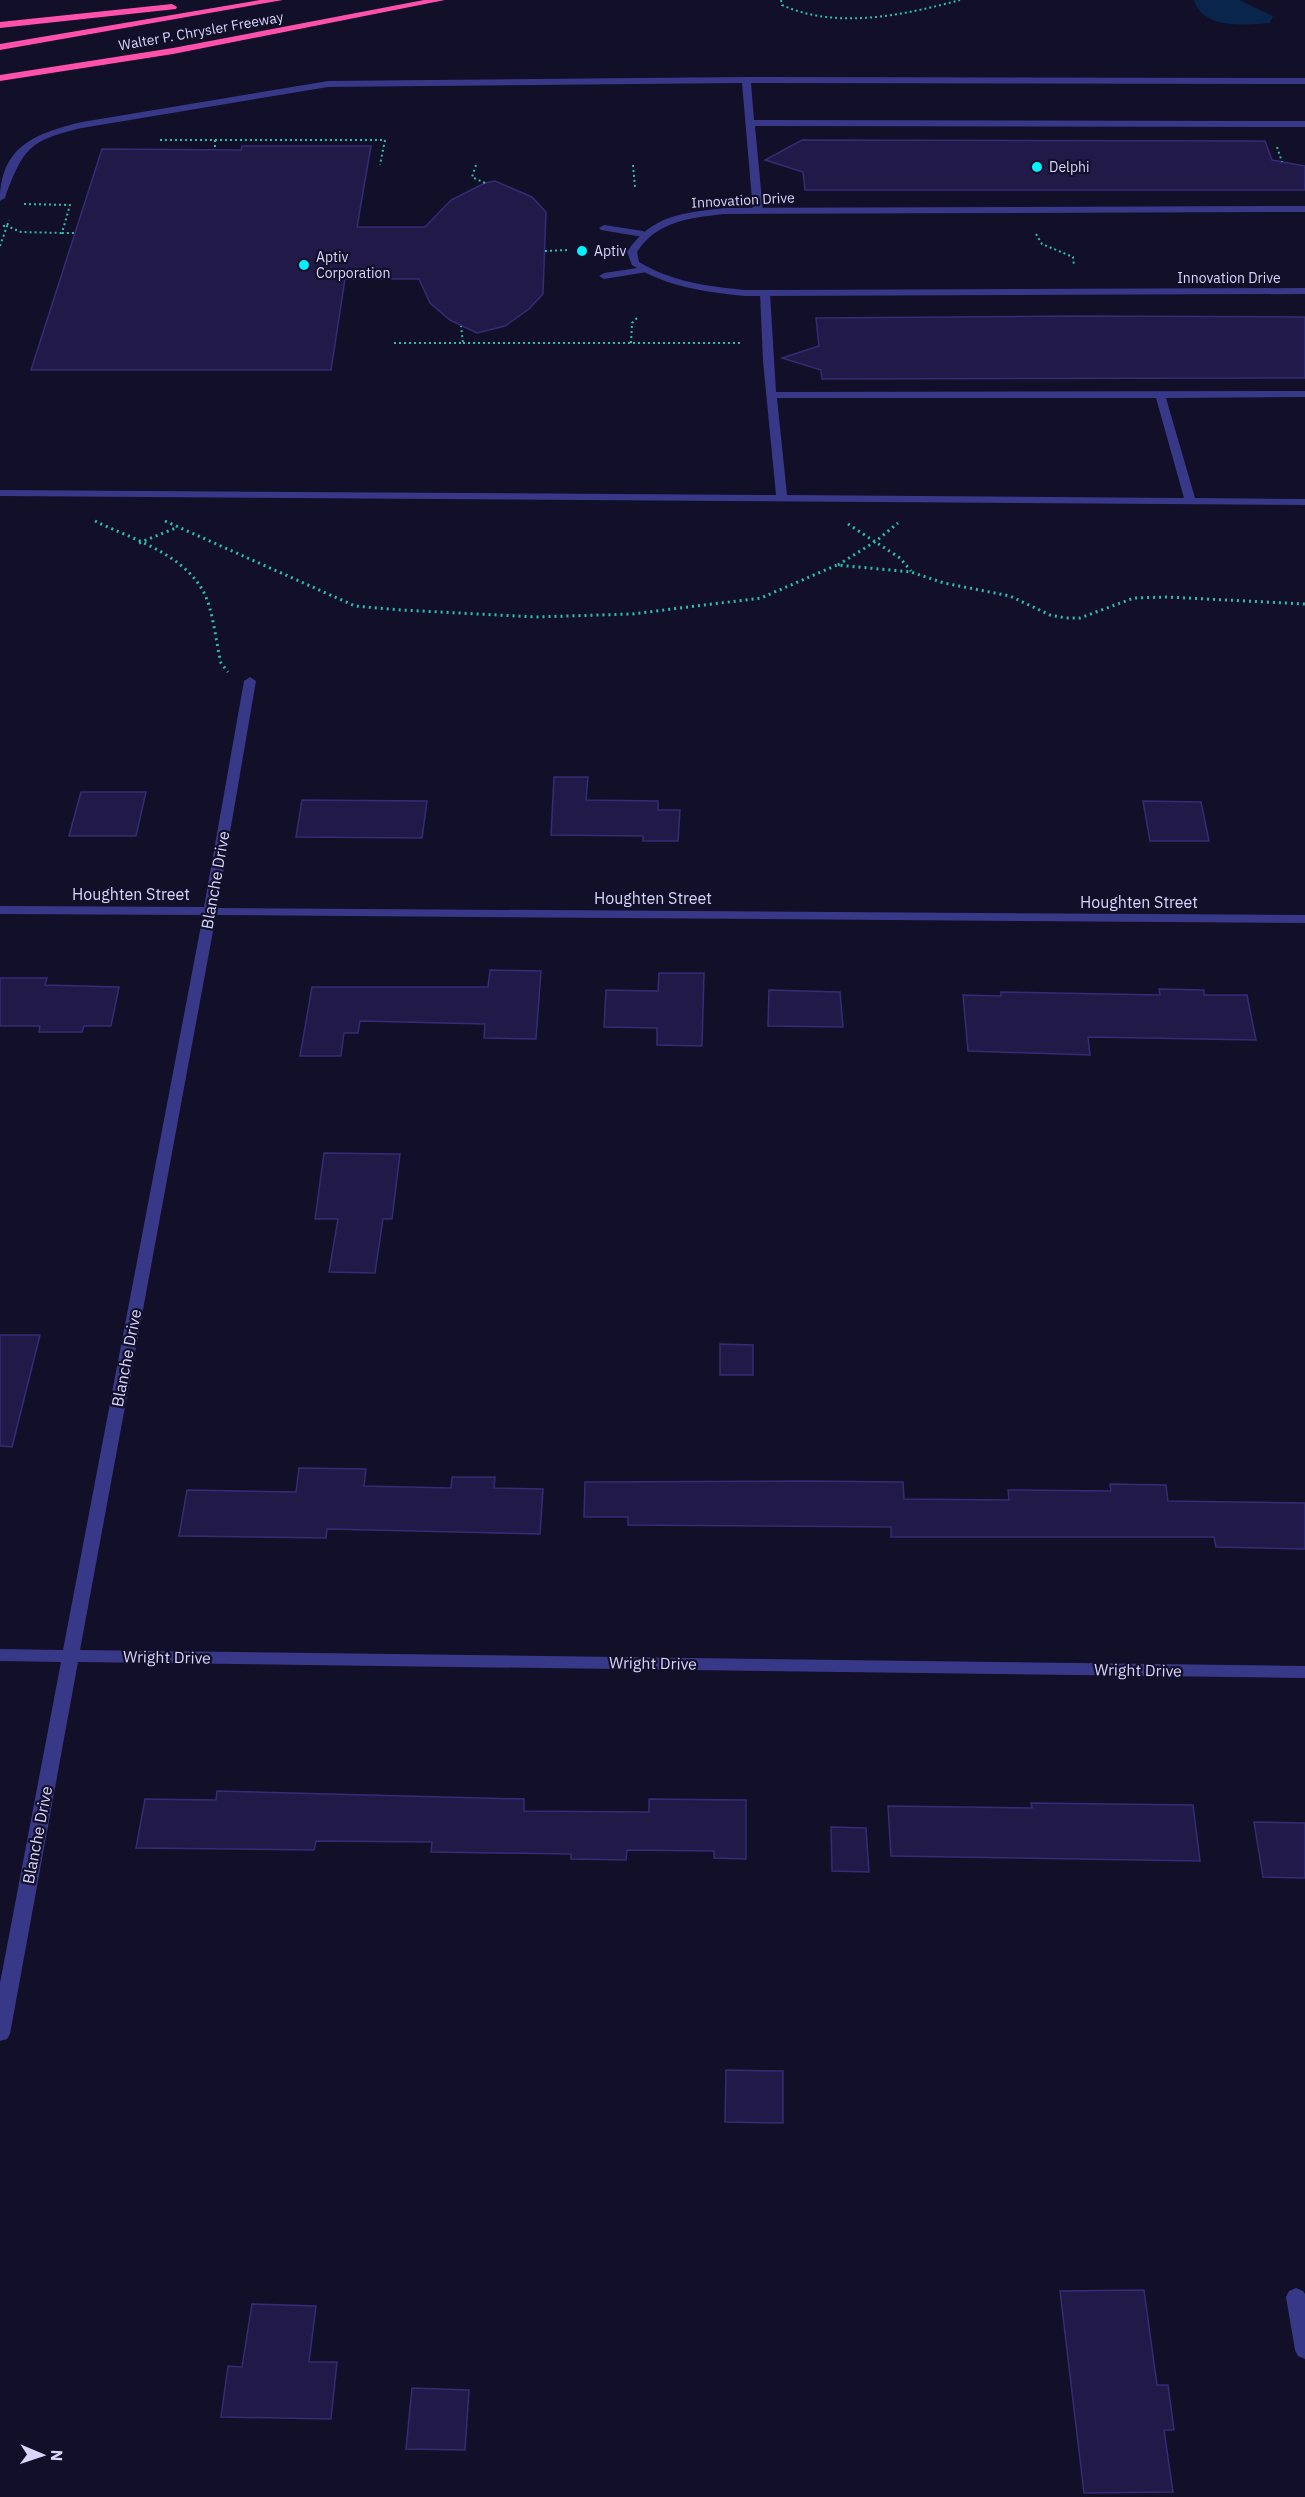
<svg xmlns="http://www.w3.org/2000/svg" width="1305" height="2497" font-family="'IBM Plex Sans',sans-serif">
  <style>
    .water { fill: #0a254b }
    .building { fill: #211a49; stroke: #362b76; stroke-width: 1.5 }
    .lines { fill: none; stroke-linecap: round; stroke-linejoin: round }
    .path-far1 { stroke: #2bbeae; stroke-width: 2; stroke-dasharray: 2 3; stroke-linecap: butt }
    .path { stroke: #2bbeae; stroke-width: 3; stroke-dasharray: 2 4; stroke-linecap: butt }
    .lane { fill: #383888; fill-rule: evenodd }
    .street { fill: #383888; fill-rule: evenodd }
    .highway { fill: #ff50ac; fill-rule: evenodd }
    .poi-dot { fill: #01f1ff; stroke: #120f28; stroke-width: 2 }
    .labels { text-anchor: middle; stroke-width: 4.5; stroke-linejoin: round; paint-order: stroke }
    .far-street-label { font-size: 14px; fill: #d8d5ff; stroke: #120f28 }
    .far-poi-label { font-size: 14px; fill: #d8d5ff; stroke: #120f28; text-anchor: start }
    .street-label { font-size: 16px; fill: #d8d5ff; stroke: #120f28 }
  </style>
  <rect width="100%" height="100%" fill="#120f28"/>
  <path class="water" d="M1194,0h45l34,16 -3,7c-24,2 -67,7 -76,-23z"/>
  <path class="building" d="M802,140l463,1 7,19 33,6v24h-500l-2,-18 -38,-12z
    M242,146h129l-14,81h68l26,-27 34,-17 10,-2 37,16 14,15 -3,82 -14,15 -24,17 -28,7 -27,-13 -20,-17 -11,-24h-74l-14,91h-300l71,-221 139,1z
    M1072,316l233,1v61l-483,1 -1,-9 -39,-12 37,-12 -3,-28z
    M554,777h34l-2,23 72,1v9h22l-2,31h-35v-5l-92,-1z
    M81,792h65l-10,44h-67z
    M302,800l125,1 -5,37 -126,-1z
    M1143,801l58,1 8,39h-59z
    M490,970l51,1 -5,68 -52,-1 1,-14 -125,-3 -2,12h-14l-3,23h-41l12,-69h176z
    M659,973h45l-2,73 -45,-1v-17l-53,-1 2,-37 52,1z
    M0,978h47l-2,7 74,2 -8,39h-27l-2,6h-43l1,-6h-40z
    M1159,989l45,1v5h43l9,45 -168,-3 2,18 -122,-4 -5,-56 38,1v-4l159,3z
    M769,990l71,2 3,35 -75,-1z
    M324,1153l76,1 -8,65h-9l-8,54 -46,-1 9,-53h-23z
    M0,1335h40l-28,112 -12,-1z
    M720,1344l33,1v30h-33z
    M299,1468l67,1 -2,17 87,2 1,-11h43l-1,11 49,1 -3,45 -213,-5 -1,9 -147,-2 8,-46 109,2z
    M805,1481l98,1 1,17 105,1 -1,-10 103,1 -1,-7 56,1 2,16 137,2v46l-89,-2 -2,-10h-323v-10l-263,-2v-8h-44l1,-35z
    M217,1791l307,8v12l125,1v-13l97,1v59l-32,-1v-7l-87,-1 -1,10 -55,-1v-5l-140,-2 1,-10 -116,-1 -2,9 -178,-2 9,-49 71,1z
    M1031,1803l162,2 7,56 -309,-5 -3,-50 144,2z
    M1254,1822l51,1v55l-42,-1z
    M831,1827l35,1 3,44 -37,-1z
    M726,2070l57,1v52l-58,-1z
    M1144,2290l13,95h11l6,45h-10l9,62 -89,1 -24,-202z
    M252,2304l64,2 -7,56h28l-6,57 -110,-2 7,-51 14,1z
    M412,2388l57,2 -4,60 -59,-1z"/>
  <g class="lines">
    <path class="path-far1" d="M781,0l1,5c55,25 122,10 178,-5
      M160,140h225l-5,25
      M215,140v10
      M1277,147l5,15
      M476,165l-4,12 13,6
      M633,165l2,22
      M24,204l46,1 -8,28h13
      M3,226h4l2,-6
      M1036,234l6,10 31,13 1,9
      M0,246l7,-20 14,6 41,1
      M545,251l23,-1
      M394,343h69l-2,-17
      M463,343h278
      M631,343l1,-20 6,-6"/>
    <path class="path" d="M95,521c37,18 87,32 108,70 10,17 13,52 18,72l7,9
      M165,521l190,85 46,4 135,7 96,-3 129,-16 76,-33 74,7 33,11 66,13 40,19 16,3h14l54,-20 33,-1 138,7
      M848,524l52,34 11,13
      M139,543l39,-16
      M838,565l38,-24 22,-18"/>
    <path class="lane" d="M746,77l559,1v6l-554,-1 3,37 551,1v6l-550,-1 8,85 -5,3 -5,-3 -11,-128 -414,4 -246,41c-52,12 -59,20 -77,70l-5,3c0,-55 36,-68 82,-79l246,-41z
      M604,225l39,6 5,3 -5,3 -42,-7 -2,-2z
      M644,267l5,3 -2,2 -43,7 -5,-3 5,-3z
      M765,290l5,3 6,99 529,-1v6l-139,1 29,100 110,1v6l-1305,-9v-6l776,5 -13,-134 -3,-68zM777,398h379l28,100 -397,-3z"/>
    <path class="street" d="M1305,206v6l-581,2c-34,4 -67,7 -87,38l2,10c33,20 68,24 106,28l560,-2v6l-560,2c-40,-4 -78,-9 -113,-31l-5,-13c24,-37 56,-39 97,-44z
      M250,677l6,4 -39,227 1088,7v8l-1089,-8 -136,735 1225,16v12l-1227,-16 -68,372 -3,5 -7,2v-58l61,-321 -61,-1v-12l63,1 140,-735 -203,-1v-8l204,1 40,-226z
      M1296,2288l7,3 2,3v65l-7,-3 -3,-6 -9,-53 3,-6z"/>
    <path class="highway" d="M260,0h23l-283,50v-6z
      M424,0h21l-272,54 -173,27v-6l173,-27z
      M172,4l5,3 -1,2 -176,19v-6z"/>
  </g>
  <g class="poi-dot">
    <circle cx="1037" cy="167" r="6"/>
    <circle cx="582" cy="251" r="6"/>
    <circle cx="304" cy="265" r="6"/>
  </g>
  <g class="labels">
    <g class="far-street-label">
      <text transform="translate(201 31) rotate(-10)" y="5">Walter P. Chrysler Freeway</text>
      <text transform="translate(743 200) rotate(-3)" y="5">Innovation Drive</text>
      <text x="1229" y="283">Innovation Drive</text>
    </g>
    <g class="far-poi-label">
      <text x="1049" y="172">Delphi</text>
      <text x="594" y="256">Aptiv</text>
      <text x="316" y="262">Aptiv<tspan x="316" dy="16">Corporation</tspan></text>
    </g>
    <g class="street-label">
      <text transform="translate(215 880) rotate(-80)" y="6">Blanche Drive</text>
      <text x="131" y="900">Houghten Street</text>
      <text x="653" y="904">Houghten Street</text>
      <text x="1139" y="908">Houghten Street</text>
      <text transform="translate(126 1358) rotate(-79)" y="6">Blanche Drive</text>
      <text transform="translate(167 1657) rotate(1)" y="6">Wright Drive</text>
      <text transform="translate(653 1663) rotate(1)" y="6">Wright Drive</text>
      <text transform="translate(1138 1670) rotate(1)" y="6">Wright Drive</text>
      <text transform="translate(37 1835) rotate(-79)" y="6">Blanche Drive</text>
    </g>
  </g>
  <g transform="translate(42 2455) rotate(92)" stroke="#120f28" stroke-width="4.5" paint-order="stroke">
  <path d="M0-4.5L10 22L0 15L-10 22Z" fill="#d8d5ff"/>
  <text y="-9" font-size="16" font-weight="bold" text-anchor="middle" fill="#d8d5ff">N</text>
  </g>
</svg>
